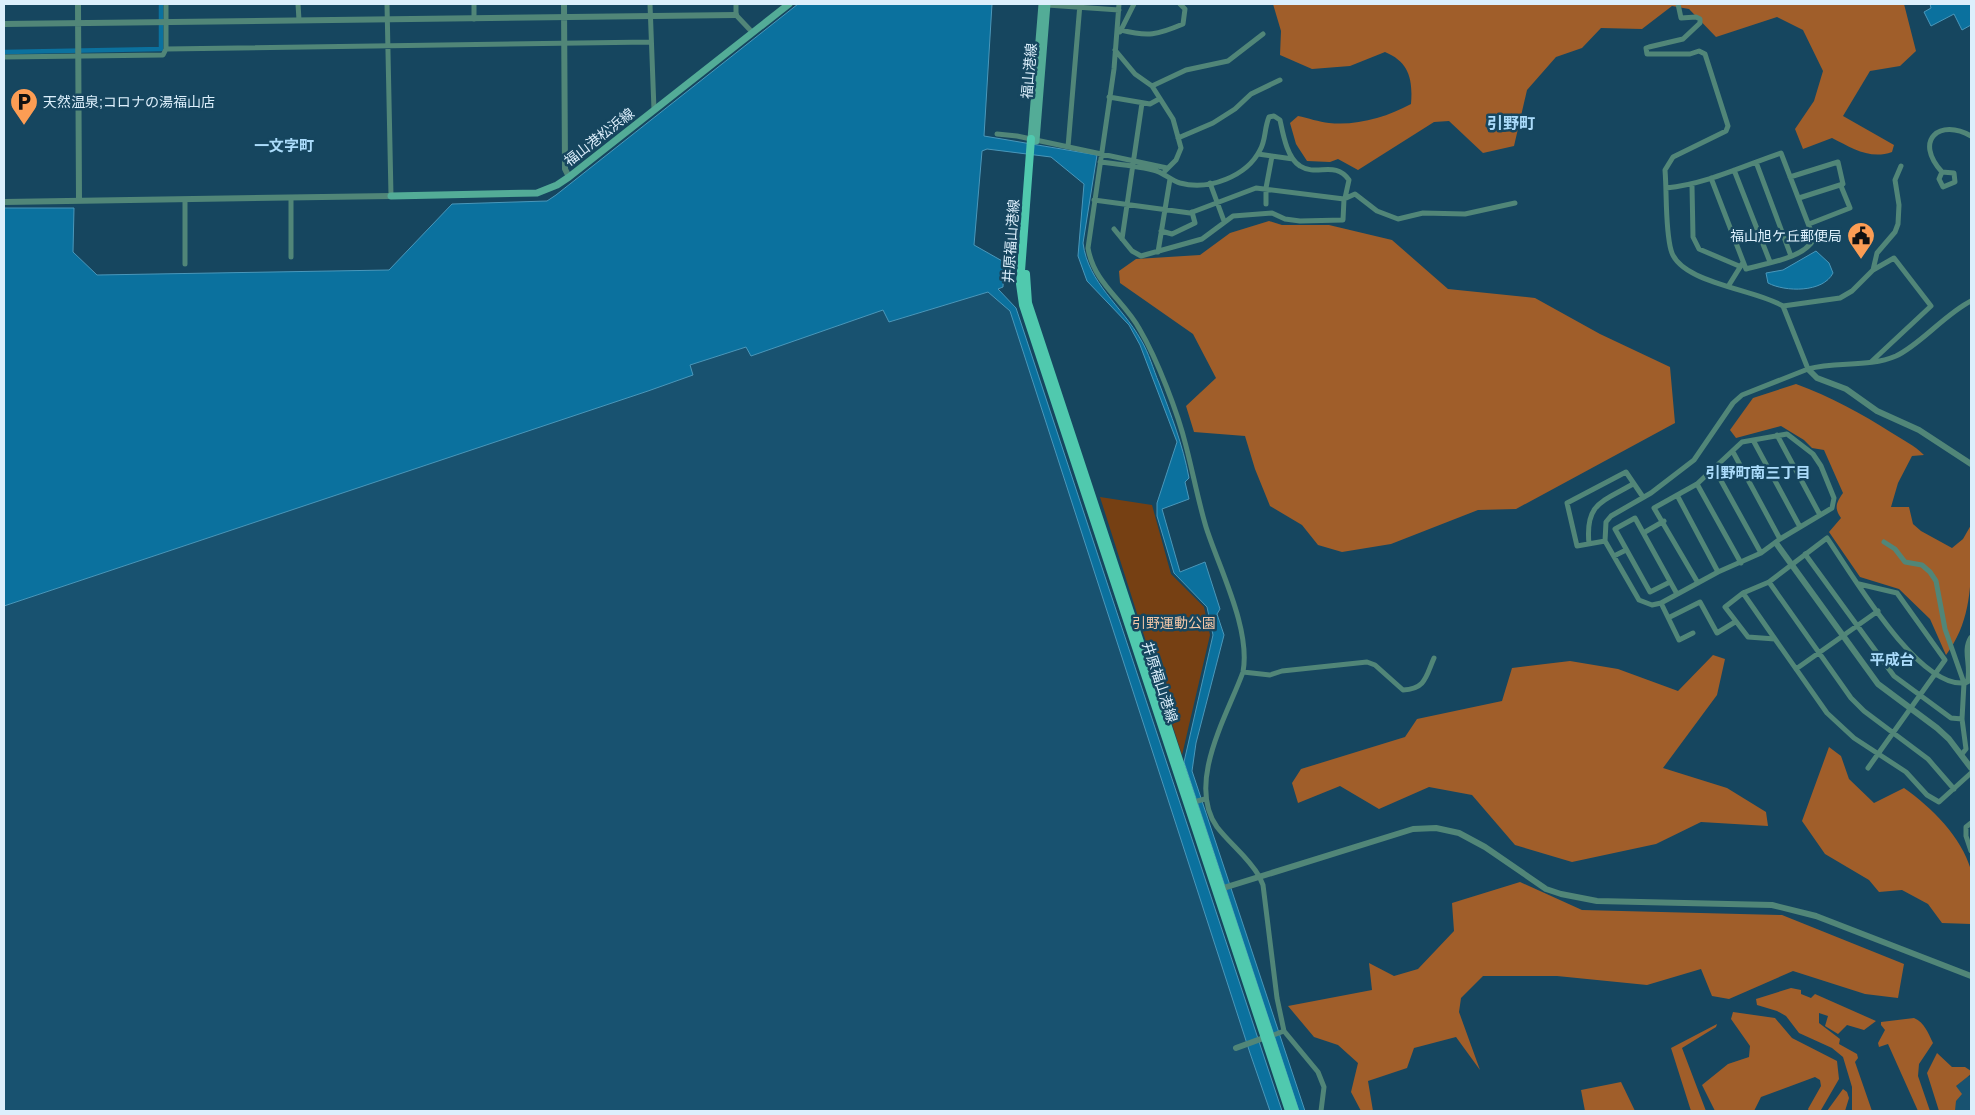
<svg xmlns="http://www.w3.org/2000/svg" width="1975" height="1115" font-family="Arial,'Noto Sans JP',sans-serif">
  <style>
    .built { fill: #185270 }
    .green { fill: #764013 }
    .forest { fill: #a05e2a }
    .water { fill: #0b719e; stroke: #4a97ba }
    .lines { fill: none; stroke-linecap: round; stroke-linejoin: round }
    .canal { stroke: #0b719e; stroke-width: 4.5 }
    .minor { stroke: #518678; stroke-width: 5 }
    .tertiary { stroke: #518678; stroke-width: 6 }
    .secondary { stroke: #53ac97; stroke-width: 7 }
    .primary { stroke: #50c9ae; stroke-width: 8 }
    .labels { text-anchor: middle; stroke-width: 5; stroke-linejoin: round; paint-order: stroke }
    .street-label { font-size: 14px; fill: #dceffc; stroke: #16465f }
    .poi-label { font-size: 14px; fill: #dceffc; stroke: #16465f; text-anchor: start }
    .park-label { font-size: 14px; fill: #f4c7a8; stroke: #16465f }
    .neighbourhood-label { font-size: 15px; font-weight: bold; fill: #abdcfb; stroke: #16465f }
    .quarter-label { font-size: 16px; font-weight: bold; fill: #abdcfb; stroke: #16465f }
  </style>
  <rect width="100%" height="100%" fill="#16465f"/>
  <path class="built" d="M988,292l22,19 264,800h-1270v-505l688,-231 -2,-10 57,-19 4,10 132,-46 7,12z
    M1967,1076l4,1v34h-16l1,-25z"/>
  <path class="green" d="M1100,497l52,8 19,69 33,33 6,28 -28,120z"/>
  <path class="forest" d="M1273,4h631l12,47 -16,15 -30,5 -27,45 51,29 -2,7c-22,8 -40,-4 -60,-14l-29,11 -8,-20 19,-28 9,-30 -20,-41 -26,-13 -61,20 -27,-28 -17,-3 -30,23 -41,-1 -19,20 -26,9 -29,33 -13,56 -31,7 -34,-32 -15,1 -76,48 -20,-11 -8,3 -23,-1 -11,-17 -6,-21 8,-7c10,2 21,6 31,7 28,3 58,-6 82,-19 2,-25 -2,-42 -26,-52l-35,14 -38,3 -32,-14 1,-24z
    M1269,221l13,4h47l63,15 56,49 87,9 65,36 70,33 5,56 -159,86 -38,1 -87,34 -49,8 -24,-7 -16,-20 -32,-19 -15,-37 -10,-33 -51,-4 -8,-26 30,-28 -23,-44 -73,-51 -1,-12 17,-12 64,-4 30,-22z
    M1796,384c35,13 65,29 96,49 11,7 22,12 32,22l-12,1 -14,27 -7,24h18l4,17 8,7 31,17 11,-9 8,-14c0,48 4,91 -25,130l-16,-36 -31,-30 -39,-12 -31,-45 12,-14c-7,-10 -5,-15 2,-25l-19,-43 -12,-2 -8,-8 -23,-14 -45,12 -6,-8 23,-32z
    M1713,655l12,4 -8,36 -54,73 64,20 39,24 2,14 -67,-4 -45,22 -84,18 -57,-17 -43,-50 -43,-8 -50,22 -39,-23 -42,17 -6,-20 9,-14 104,-32 12,-18 85,-18 10,-33 58,-7 48,8 60,22z
    M1829,747l12,9 8,23 25,24 30,-15c28,20 57,48 67,82 4,14 0,39 0,54l-29,-1 -14,-19 -26,-14 -23,2 -10,-12 -44,-26 -23,-33z
    M1520,882l62,28 200,5 122,49 -6,34 -33,-4 -72,-23 -64,28 -17,-3 -11,-27 -54,16 -90,-9h-74l-22,22 -2,14 21,58 -24,-33 -42,11 -7,20 -39,13 5,30h-12l-10,-19 7,-29 -20,-18 -24,-8 -26,-31 84,-16 -3,-27 25,13 24,-7 36,-38 -2,-28z
    M1791,988l10,2v4l10,4 4,-4 61,27 -12,9 -17,-5 -9,9 -13,-8 3,-10 -9,-3v10l21,16 -1,5 18,10 1,4 -3,4 17,49h-20v-24l-9,-30 -11,-9 -33,-15 -13,-17 -9,-5 -20,-6 -1,-6z
    M1733,1012l42,6 17,20 45,23 2,18 -18,31 -12,1 -1,-2 13,-23 -1,-6 -5,-3 -54,20 -7,14h-39l-13,-26 26,-21 21,-7 1,-11 -19,-27z
    M1914,1018c11,5 14,15 19,25l-14,21 -1,12 12,35h-12l-30,-67 -9,3 -1,-4 7,-13 -4,-5v-3z
    M1717,1024l-1,3 -34,21 24,63h-15l-20,-63z
    M1937,1053l15,14h13l6,4v3l-15,12 6,8 -6,7 -1,10h-16l-12,-38z
    M1621,1082l14,29h-50l-4,-21z
    M1843,1089l4,3 2,6 -4,13h-18z"/>
  <path class="water" d="M798,4h194l-8,132 113,19 -14,88c5,40 39,63 58,97 8,13 12,29 18,43 12,32 24,62 30,95l-4,4 4,17 -27,10 18,63 25,-10 15,47 -3,5 7,21 -28,108 -4,28 113,340h-6l-115,-349 29,-127 -6,-28 -33,-34 -17,-57v-13l20,-61 -37,-97 -11,-20 -42,-44 -9,-25 6,-72 -33,-27 -64,-8 -5,2 -8,94 30,17 -1,25 -5,2 18,19 266,803h-12l-20,-58 -240,-742 -22,-19 -99,30 -6,-12 -132,46 -5,-9 -56,18 3,10 -45,16 -644,215v-398h70l-1,44 24,23 292,-5 63,-66 95,-3 9,-6z
    M1930,4h41v21l-9,5 -8,-16 -23,12 -7,-14 7,-4z
    M1816,251l13,12 4,10c-10,20 -48,19 -65,10l-2,-10 17,-3z"/>
  <g class="lines">
    <path class="canal" d="M4,52l157,-3v-45"/>
    <path class="minor" d="M166,4v45l484,-7
      M298,4l1,16
      M387,4l4,192
      M650,4l4,106
      M736,4v11l16,17
      M1119,4l-5,65 -26,179c6,36 36,52 52,82 17,29 38,83 46,116 7,27 12,54 20,81 13,41 45,102 37,145 -16,44 -57,111 -26,155 13,17 31,30 42,49l4,9 14,113 7,33 34,41 6,15 -3,24
      M1678,4l3,14 15,-1 4,2v4l-17,16 -34,8 -3,1 1,6h43l9,-3 6,3 23,72 -2,5 -53,26 -8,13c2,24 0,58 6,80 8,33 84,39 112,56l25,63 -66,26 -9,8 -39,57 -43,33 -40,23 -5,6 -1,19 34,59 13,5 9,-2 57,-31 43,-19 19,-14 52,-31 2,-10 -13,-32 -8,-12 -26,-20 -45,8 -45,42 -43,24 44,75
      M1047,5l72,5
      M474,19v-15
      M1121,30c27,7 36,5 62,-6l2,-15 -5,-5
      M1120,32l14,-28
      M1115,50l20,24 17,12 21,33 8,29 -5,12 -11,11
      M4,57l159,-2 3,-6
      M1152,86l34,-16 42,-9 35,-27
      M1109,97l41,7 9,-5
      M997,134l20,2 150,32
      M1178,138l35,-15 22,-14 16,-15 29,-14
      M1068,147l12,-143
      M1258,154l35,5
      M1100,162c17,2 36,4 53,8 10,2 17,10 27,13 29,8 67,-7 80,-33 6,-10 4,-21 9,-33l5,-1 6,4c3,14 7,38 20,46 17,11 35,-6 49,14l-4,18
      M1756,162l35,94
      M1734,170l36,92
      M1942,172l-3,7 4,8 12,-5 -1,-9 -12,-1c-29,-32 -2,-54 29,-36
      M1790,177l48,-15 5,22 -44,14
      M1210,183l14,38
      M1692,186l1,51 6,12 40,17
      M1666,188c40,-4 77,-22 115,-35l33,86c-11,20 -48,24 -68,30l-35,-91
      M185,200v64
      M1094,200l96,13 66,-25 88,11 11,-5 22,17 21,8 25,-6 42,1 50,-11
      M1266,204v-16l6,-32
      M1809,224l41,-16 -9,-22
      M1114,229l18,22 9,5 61,-17 31,-23 39,-3 13,6 15,2 43,-1 1,-21
      M1161,231l11,3 23,-11 -3,-11
      M1122,239l20,-136
      M1158,252l12,-73
      M291,257v-59
      M1873,270l4,-17 18,-21 3,-8 1,-19 -4,-25 6,-14
      M1729,285l13,-21
      M1783,306l57,-8 12,-7 21,-21 21,-12 37,48 -60,56
      M1808,369c28,-8 60,-1 88,-13 24,-11 49,-42 75,-55
      M1777,435l43,80
      M1753,440l47,87
      M1733,452l47,87
      M1714,468l47,85
      M1697,484l44,79
      M1677,495l41,77
      M1645,532l19,-11
      M1605,541l-28,5 -10,-43 59,-31 17,25
      M1884,542l11,7 10,13 17,3 8,7 6,9 9,48 19,54 -2,36 4,30 -4,5
      M1589,544c-4,-41 13,-42 44,-60
      M1805,554l89,122 57,42 11,1
      M1614,556l12,-6
      M1670,582l-20,10 -35,-63 20,-11 42,76
      M1769,582l82,116 13,13 64,48 26,30
      M1859,584l38,9 48,67 -77,108
      M1743,593l32,46
      M1661,603l18,37 14,-7
      M1670,617l30,-15 17,31 18,-11
      M1796,669l82,-58
      M1243,672l27,3 12,-4 85,-9 8,3 28,25c23,-1 23,-14 31,-32
      M1964,683c-47,4 -112,-109 -137,-145l-58,44 -26,11 -18,14 23,30 27,2 52,74 27,25 52,34 21,23 12,7 32,-29
      M1190,803l15,-4
      M1971,823l-5,4v9l5,15
      M1271,1036l13,-5"/>
    <path class="tertiary" d="M78,4l1,197
      M564,4l1,165 4,8
      M4,24l732,-9
      M4,202l387,-6
      M1808,369l9,9 29,11 31,22 42,19 52,34
      M1776,543l102,141 59,44 12,11 22,29
      M1964,683l4,-2c4,-15 -5,-30 3,-43
      M1217,890l196,-61 23,-1 23,5 26,14 61,42 15,5 36,7 175,4 44,11 155,60
      M1236,1048l33,-12"/>
    <path class="secondary" d="M1031,139l11,-135
      M1036,141l11,-137
      M391,196l146,-3 20,-8 12,-8 220,-173"/>
    <path class="primary" d="M1031,139l-11,145 3,21 266,806
      M1026,274l2,29 267,808"/>
  </g>
  <defs>
    <symbol id="parking-pin" viewBox="-11 -11 22 30"><path d="M0 17L-7.5 6A9.5 9.5 0 1 1 7.5 6Z" fill="#fc9d54" stroke="#16465f"/><path d="M-3.5-5.5H1a3.5 3.5 0 0 1 0 7H-1V5.5H-3.5ZM-1-3.4V-.6H.8a1.4 1.4 0 0 0 0-2.8Z" fill="#111"/></symbol>
    <symbol id="civic-pin" viewBox="-11 -11 22 30"><path d="M0 17L-7.5 6A9.5 9.5 0 1 1 7.5 6Z" fill="#fc9d54" stroke="#16465f"/><path d="M-.6-6.5H3V-4.5H.6V-3L4-1V1h2V6H-6V1h2V-1L-.6-3ZM-1.2 2.5V6h2.4V2.5Z" fill="#111"/></symbol>
  </defs>
  <g fill-rule="evenodd">
    <use href="#parking-pin" x="8" y="86" width="32" height="43"/>
    <use href="#civic-pin" x="1845" y="220" width="32" height="43"/>
  </g>
  <g class="labels">
    <g class="street-label">
      <text transform="translate(1029 71) rotate(-85)" y="5">福山港線</text>
      <text transform="translate(599 137) rotate(-38)" y="5">福山港松浜線</text>
      <text transform="translate(1011 241) rotate(-86)" y="5">井原福山港線</text>
      <text transform="translate(1160 682) rotate(72)" y="5">井原福山港線</text>
    </g>
    <g class="poi-label">
      <text x="43" y="107">天然温泉;コロナの湯福山店</text>
      <text x="1842" y="241" text-anchor="end">福山旭ケ丘郵便局</text>
    </g>
    <g class="park-label">
      <text x="1174" y="628">引野運動公園</text>
    </g>
    <g class="neighbourhood-label">
      <text x="284" y="151">一文字町</text>
      <text x="1758" y="478">引野町南三丁目</text>
      <text x="1892" y="665">平成台</text>
    </g>
    <g class="quarter-label">
      <text x="1511" y="129">引野町</text>
    </g>
  </g>
  <rect width="1975" height="1115" fill="none" stroke="#dceffc" stroke-width="10"/>
</svg>
